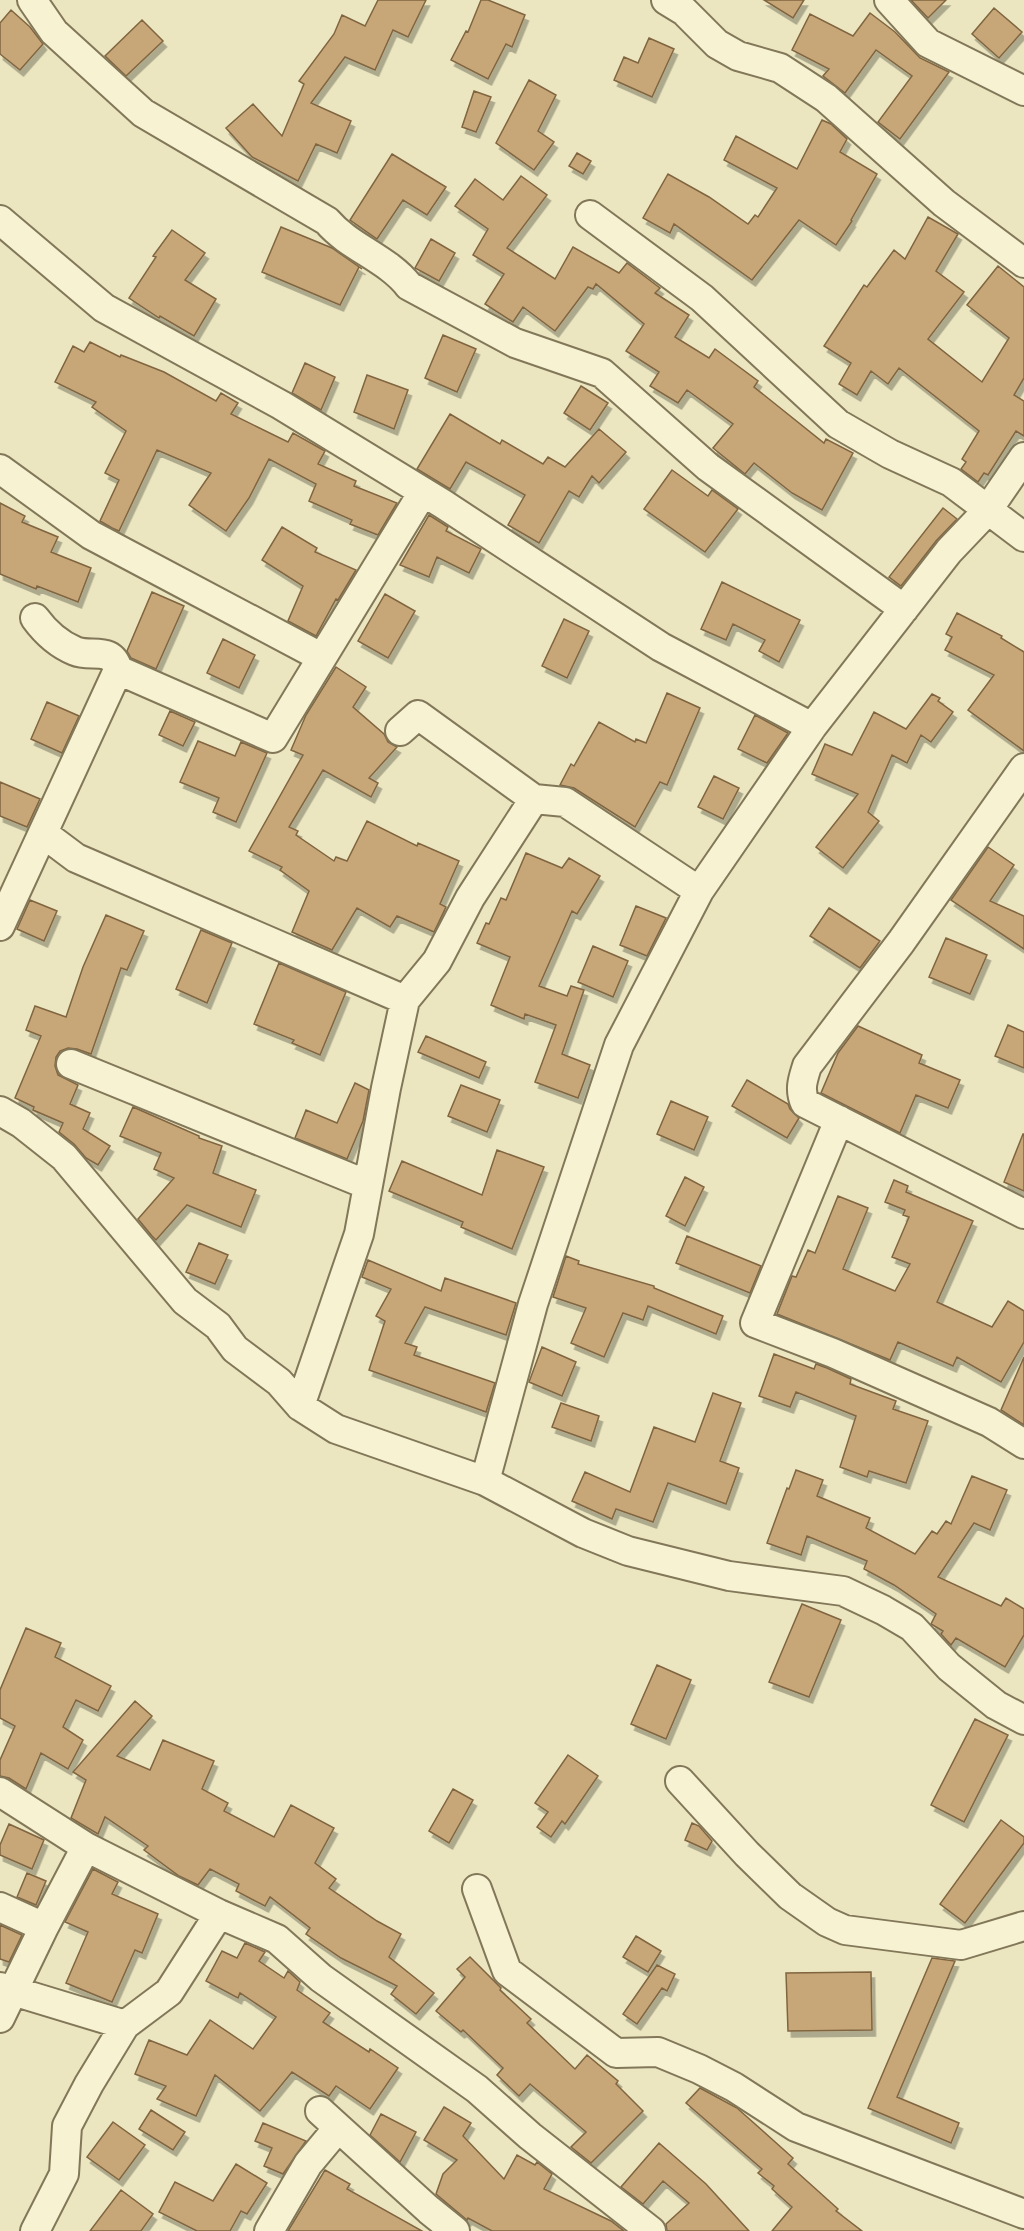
<svg xmlns="http://www.w3.org/2000/svg" width="1024" height="2231" font-family="'Libre Baskerville',serif">
  <style>
    .building { fill: #c7a778; stroke: #806540; stroke-width: 1.5; filter: url(#shadow) }
    .lines { fill: none; stroke-linecap: round; stroke-linejoin: round }
    .minor-casing { stroke: #827759; stroke-width: 32 }
    .minor { stroke: #f6f2d2; stroke-width: 28 }
  </style>
  <defs>
    <filter id="shadow"><feDropShadow dx="3.5" dy="6" stdDeviation="0" flood-color="#0004"/></filter>
  </defs>
  <rect width="100%" height="100%" fill="#ebe6c0"/>
  <path class="building" d="M378,0h48l-18,37 -15,-7 -18,40 -30,-13 -34,46 40,18 -14,32 -21,-9 -18,37 -46,-24 -26,-29 27,-24 29,32 22,-52 -5,-3 35,-47 8,-19 23,11z
    M481,0h7l37,15 -13,32 -6,-3 -18,35 -37,-19 15,-29 2,1z
    M764,0h40l-11,18z
    M911,0h35l-18,18z
    M994,8l28,24 -23,26 -27,-24z
    M11,10l19,17 13,17 -23,26 -20,-16v-31z
    M870,13l25,19 25,26 29,14 -49,67 -22,-17 34,-46 -36,-26 -31,43 -22,-17 6,-7 -37,-19 18,-36 43,22z
    M142,20l21,21 -37,35 -21,-20z
    M649,38l25,11 -22,48 -38,-17 10,-23 14,6z
    M529,80l27,15 -18,36 16,11 -20,28 -38,-27z
    M474,91l17,6 -15,35 -14,-5z
    M822,120l9,4 16,15 -7,13 37,22 -26,46 1,1 -16,24 -37,-25 -47,60 -78,-56 -4,9 -27,-15 25,-44 41,23 39,27 7,-9 3,2 19,-29 -53,-28 12,-24 61,33z
    M577,153l14,8 -8,13 -14,-8z
    M392,154l54,33 -19,28 -24,-15 -26,39 -27,-19z
    M521,176l26,19 -40,53 48,31 18,-32 46,26 8,-10 33,25 -5,5 34,22 -14,22 34,21 6,-9 43,32 -4,6 70,56 2,-4 27,14 -31,57 -30,-17 -38,-30 -9,11 -32,-26 20,-24 -46,-34 -9,13 -28,-17 9,-14 -33,-21 18,-27 -48,-40 -3,5 -5,-2 -33,44 -32,-24 -10,15 -28,-18 19,-30 -31,-19 15,-26 -33,-23 20,-27 28,21z
    M928,217l30,17 -22,37 28,21 -36,47 54,43 27,-44 -42,-33 31,-39 26,21v91l-10,17 10,6v35l-8,-5 -28,44 -4,-2 -6,9 -17,-13 5,-7 -4,-3 17,-28 -80,-63 -11,16 -17,-13 -14,24 -18,-11 12,-21 -27,-17 40,-61 3,2 27,-37 11,9z
    M281,227l51,21 30,21 -3,-2 -19,38 -78,-33z
    M172,230l33,23 -20,27 31,19 -22,37 -34,-20 -1,2 -30,-20 27,-41 -3,-1z
    M431,239l24,14 -16,28 -24,-13z
    M443,335l33,14 -19,43 -32,-14z
    M90,342l30,15 1,-2 43,17 52,29 5,-8 17,10 -7,11 57,28 5,-9 32,18 -7,13 38,17 -2,5 43,17 -19,32 -28,-11 2,-4 -43,-19 7,-17 -47,-25 -20,39 -23,33 -37,-26 22,-32 -54,-23 -38,81 -7,-3 -12,-7 19,-41 -14,-7 21,-42 -34,-24 4,-5 -41,-20 18,-36 11,6z
    M305,363l30,14 -14,33 -29,-17z
    M367,375l41,15 -14,39 -40,-17z
    M581,386l27,17 -18,27 -26,-17z
    M450,414l50,30 2,-4 41,24 5,-7 17,10 34,-38 27,23 -27,31 -7,-7 -13,21 -10,-6 -30,52 -31,-18 17,-30 -59,-33 -16,27 -33,-20z
    M672,470l36,26 4,-6 26,19 -33,43 -61,-43z
    M0,503l25,13 -3,6 36,15 -7,15 40,16 -13,34 -41,-16 -1,3 -36,-15z
    M943,508l14,11 -21,22 -35,45 -12,-9z
    M429,515l19,12 -2,4 35,18 -12,24 -32,-16 -8,20 -29,-12z
    M282,527l35,21 -2,4 41,18 -18,30 -2,-1 -20,37 -28,-15 15,-35 -41,-26z
    M722,582l78,38 -21,42 -20,-11 6,-11 -32,-16 -7,16 -25,-11z
    M152,592l32,14 -28,63 -25,-11 -4,-7z
    M385,594l30,17 -27,47 -30,-17z
    M957,613l45,23 -1,2 23,14v99l-56,-41 26,-35 -49,-25 7,-13 -6,-3z
    M564,619l25,12 -22,47 -25,-12z
    M223,639l32,16 -16,33 -32,-15z
    M336,667l30,20 -13,20 31,27 4,8 9,5 -28,31 9,5 -7,14 -48,-27 -34,57 9,4 -2,4 38,26 2,-4 11,4 20,-40 50,25 1,-3 41,18 -19,43 6,3 -12,25 -37,-16 -7,11 -33,-19 -25,42 -40,-18 17,-41 -29,-21 2,-3 -33,-16 54,-96 -12,-5 15,-35z
    M667,693l33,15 -33,77 -7,-3 -25,45 -61,-39 -14,-3 11,-21 3,2 25,-44 36,20 1,-3 10,4z
    M932,694l8,4 -2,3 15,11 -22,30 -10,-7 -14,28 -15,-8 -24,57 11,9 -36,47 -27,-21 42,-53 -46,-20 13,-30 27,11 22,-43 32,17z
    M47,702l32,14 -17,37 -31,-14z
    M170,711l25,11 -12,24 -24,-11z
    M755,715l33,18 -21,30 -29,-14z
    M198,741l37,15 6,-14 26,11 -31,69 -23,-10 6,-14 -39,-16z
    M714,776l25,12 -16,31 -25,-12z
    M0,782l40,17 -13,28 -27,-11z
    M988,847l26,18 -24,36 34,15v33l-73,-49z
    M526,853l36,15 7,-10 31,18 -23,38 -5,-3 -33,75 28,10 4,-10 13,4 -22,64 28,11 -12,33 -43,-16 21,-57 -31,-11 -1,5 -33,-14 19,-48 -33,-14 9,-20 3,1 12,-26 5,2z
    M30,900l27,11 -13,30 -27,-12z
    M636,906l30,12 -19,38 -27,-11z
    M829,908l51,33 -20,27 -50,-32z
    M106,915l38,16 -17,39 -6,-2 -30,86 -14,-5 -9,-1 -8,3 -4,6 -1,9 3,9 20,10 -8,19 20,9 -7,16 27,17 -12,19 -12,-7 -12,-14 -15,-12 4,-9 -30,-13 1,-3 -19,-9 26,-62 -15,-6 9,-24 31,11 17,-50z
    M201,930l31,13 -25,60 -31,-14z
    M946,938l41,17 -17,39 -41,-17z
    M593,946l35,15 -15,36 -35,-15z
    M279,963l67,29 -26,63 -28,-12 2,-3 -40,-16z
    M1008,1025l16,7v36l-29,-12z
    M858,1026l64,29 -3,8 41,17 -12,28 -32,-13 -16,38 -79,-40 17,-40z
    M426,1036l60,26 -7,16 -61,-26z
    M747,1080l41,24 2,5 9,9 -12,20 -55,-32z
    M355,1083l14,7 -6,31 -16,38 -52,-21 11,-28 31,13z
    M461,1085l39,15 -13,32 -39,-16z
    M671,1101l37,16 -14,33 -37,-16z
    M133,1107l66,29v2l23,8 -9,27 43,17 -15,37 -54,-22 -31,35 -4,-4 -14,-17 36,-41 -20,-9 7,-16 -41,-17z
    M1023,1134h1v57l-20,-9z
    M497,1150l47,17 -32,82 -51,-22 2,-5 -74,-31 13,-30 80,34z
    M685,1177l19,10 -19,39 -19,-10z
    M894,1180l14,6 -2,6 67,29 -36,81 55,25 16,-26 16,10v31l-23,40 -44,-25 -4,9 -55,-24 -8,18 -113,-46 15,-38 4,1 12,-27 7,3 23,-57 30,12 -25,61 52,22 15,-27 -18,-7 17,-40 -6,-2 2,-5 -20,-8z
    M687,1236l74,30 -11,27 -74,-30z
    M199,1243l29,12 -13,29 -29,-12z
    M566,1256l13,5 -1,3 76,22v2l69,28 -7,18 -68,-28 -5,14 -20,-7 -19,44 -33,-14 15,-35 -33,-11z
    M368,1260l73,31 4,-13 71,25 -10,32 -81,-28 -20,36 12,4 -3,8 81,28 -9,29 -117,-42 16,-49 -9,-5 15,-27 -29,-12z
    M542,1347l34,15 -14,34 -33,-14z
    M774,1354l40,15 2,-5 11,4 24,11 -1,5 46,17 -3,8 35,12 -22,62 -37,-12 -2,6 -27,-10 16,-51 -60,-24 -6,15 -31,-11z
    M1024,1357v68l-23,-15z
    M713,1393l28,10 -21,58 19,7 -13,36 -58,-21 -15,39 -37,-13 -4,10 -40,-18 13,-29 45,20 24,-65 41,15z
    M561,1403l38,13 -8,25 -39,-14z
    M796,1470l27,10 -6,16 53,22 -4,10 49,26 17,-23 5,3 9,-13 5,3 21,-48 35,14 -17,40 -16,-7 -36,54 63,29 5,-8 18,11v26l-19,32 -49,-29 -5,7 -10,-11 2,-3 -12,-7 5,-10 -42,-29 -30,-16 3,-8 -60,-25 -6,19 -34,-12 20,-55 2,1z
    M802,1604l39,16 -32,77 -40,-15z
    M26,1628l35,15 -6,14 56,29 -13,25 -22,-11 -13,27 20,13 -15,29 -27,-16 -15,36 -17,-11 -9,-2v-16l15,-34 -15,-8v-28z
    M657,1665l34,15 -25,59 -35,-15z
    M135,1701l17,15 -35,40 33,14 13,-30 51,21 -12,28 26,14 -4,8 50,26 17,-32 43,23 -19,35 21,16 -7,9 48,33 24,13 -12,23 45,36 -18,21 -25,-20 6,-8 -56,-28 -35,-24 4,-6 -40,-31 -5,9 -29,-15 3,-7 -29,-15 -12,16 -19,-9 -35,-26 4,-4 -43,-29 -7,17 -27,-16 15,-38 -13,-8z
    M975,1719l33,16 -44,87 -33,-17z
    M568,1755l30,21 -33,48 -3,-3 -11,16 -14,-10 11,-15 -13,-9z
    M453,1789l20,11 -24,43 -20,-12z
    M1001,1820l23,17v6l-59,80 -25,-19z
    M692,1823l7,3 13,15 -5,9 -22,-10z
    M9,1824l35,16 -12,29 -32,-14v-10z
    M93,1869l25,13 -6,12 46,20 -16,39 -7,-3 -23,52 -46,-19 22,-51 -23,-10z
    M27,1873l19,8 -10,24 -19,-8z
    M0,1925l22,10 -13,27 -9,-3z
    M636,1936l25,15 -13,21 -25,-15z
    M245,1943l20,9 -6,9 25,17 4,-7 12,11 -3,8 33,23 -7,9 46,30 1,-3 28,19 -28,41 -34,-23 -7,10 -37,-24 -32,39 -45,-36 -19,41 -39,-17 9,-13 -31,-12 14,-34 38,15 23,-35 43,29 23,-32 -36,-24 -2,5 -32,-17 16,-30 15,7z
    M470,1957l31,31 -1,2 31,29 -4,4 48,46 12,-14 31,26 -2,3 27,27 -52,52 -20,-16 15,-15 -56,-48 -11,12 -22,-21 6,-7 -40,-38 -2,2 -25,-21 29,-34 -8,-8z
    M932,1958l23,3 -58,136 62,26 -8,20 -83,-35z
    M657,1965l18,9 -8,17 -5,-3 -25,36 -14,-10z
    M871,1972l1,58 -84,1 -2,-58z
    M700,2088l37,20 56,50 -5,6 50,45 -2,2 26,20h-90l20,-24 -20,-18 2,-3 -16,-13 4,-4 -76,-66z
    M444,2107l27,16 -8,13 41,43 13,-24 18,10 2,-3 15,12 -8,15 67,32 13,10h-132l-24,-13 -1,2 -31,-26 7,-20 14,-14 -33,-20z
    M151,2110l34,22 -12,18 -34,-21z
    M381,2114l35,18 -16,30 -30,-27z
    M113,2122l32,23 -26,35 -32,-23z
    M263,2123l43,18 -23,33 -19,-8 8,-18 -17,-7z
    M659,2143l47,41 43,47h-82l-1,-7 23,-21 -26,-22 -20,23 -22,-17z
    M236,2164l31,19 -20,31 -6,-3 -11,20h-33l-38,-19 16,-30 38,19z
    M325,2170l25,14 -3,5 75,42h-134z
    M121,2190l32,24 -12,17h-51z"/>
  <g class="lines">
    <defs>
      <path id="minor" d="M32,0l22,32 89,81 184,108c23,27 60,37 82,65l106,57 87,30 106,94 196,142
        M666,0l18,11 33,33 21,12 42,12 46,30 118,105 80,60
        M889,0l39,43 96,48
        M590,215l112,83 136,126 52,30 61,28 73,55
        M0,220l104,88 177,97 162,99 218,143 151,80
        M0,469l91,66 230,122
        M118,670l155,68 150,-246
        M400,731l18,-16 116,84
        M1024,768l-123,174 -94,124c-4,13 -8,23 -2,37l219,111
        M44,834l32,24 329,142 32,-39 33,-63 64,-99 31,3 134,89
        M0,926l118,-256c-6,-25 -27,-12 -43,-19 -17,-7 -29,-18 -40,-33
        M71,1064l297,121
        M0,1111l21,12 43,34 121,144 33,25 17,23 44,33 21,24 36,23 149,52 98,52 45,18 101,25 114,15 40,19 29,17 37,40 47,38 28,15
        M839,1120l-84,203 78,30 156,69 35,22
        M300,1406l59,-172 27,-146 19,-88
        M485,1481l48,-177 86,-259 80,-154 113,-164 137,-176 38,-40 37,-54
        M680,1781l67,73 43,42 37,26 18,8 116,15 63,-19
        M0,1792l86,55 133,67 58,25 44,39 156,111 53,47 121,95
        M477,1889l30,82 109,82 42,-1 41,17 35,18 62,40 228,87
        M0,1907l44,20
        M0,1987l125,38
        M0,2018l44,-91 42,-80
        M320,2111l109,99 26,21
        M35,2231l29,-57 3,-48 22,-42 36,-59 44,-33 50,-78
        M269,2231l39,-67 30,-36"/>
    </defs>
    <use href="#minor" class="minor-casing"/>
    <use href="#minor" class="minor"/>
  </g>
</svg>
